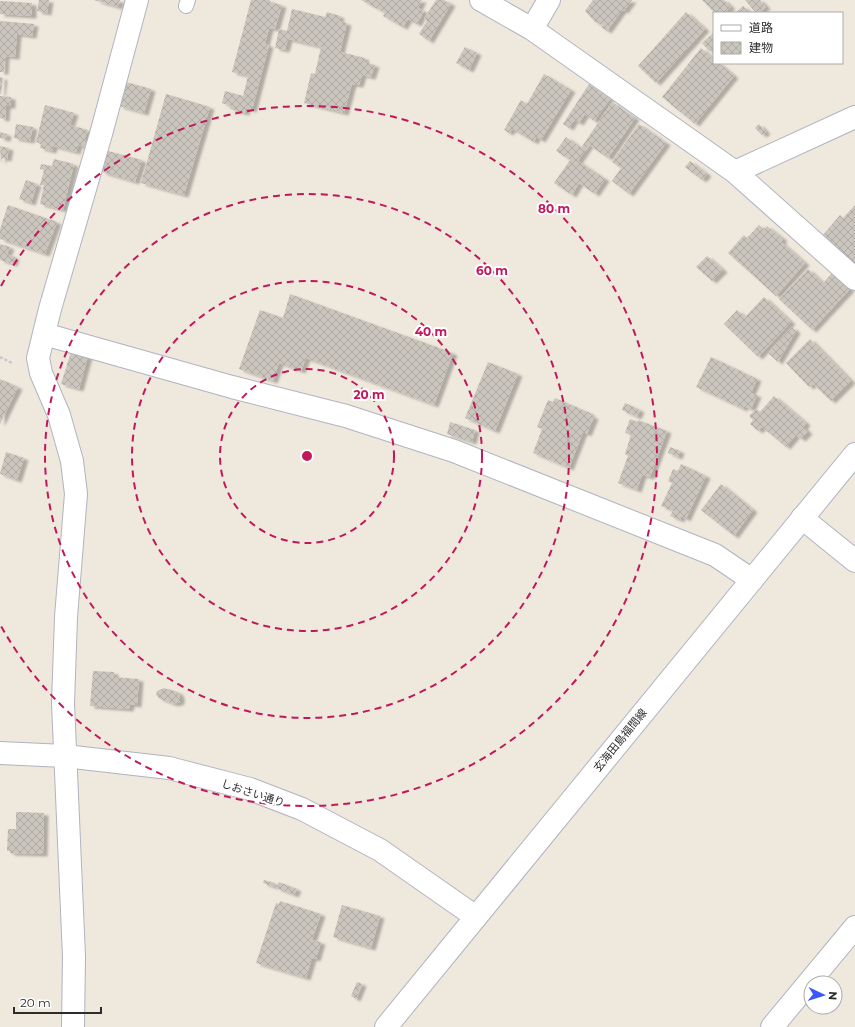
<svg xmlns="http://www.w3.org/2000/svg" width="855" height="1027" font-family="Montserrat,'Noto Sans JP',sans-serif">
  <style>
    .building { fill: url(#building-cross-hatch); filter: url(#shadow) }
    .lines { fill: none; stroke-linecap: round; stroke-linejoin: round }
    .service-casing { stroke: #b1b3c1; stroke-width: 16 }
    .minor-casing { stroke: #b1b3c1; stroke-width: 24 }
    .tertiary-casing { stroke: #b1b3c1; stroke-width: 24 }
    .secondary-casing { stroke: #b1b3c1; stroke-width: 24 }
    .path { stroke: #c8c8c8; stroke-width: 2.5; stroke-dasharray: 3 2; stroke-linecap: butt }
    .service { stroke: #fff; stroke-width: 14 }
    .minor { stroke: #fff; stroke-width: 22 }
    .tertiary { stroke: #fff; stroke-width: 22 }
    .secondary { stroke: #fff; stroke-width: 22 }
    .ring { fill: none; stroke: #c2185b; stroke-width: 2; stroke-dasharray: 7 5 }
    .labels { text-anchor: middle; stroke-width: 4; stroke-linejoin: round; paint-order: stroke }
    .street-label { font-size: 11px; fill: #2c2c2c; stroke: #fff }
    .centre { fill: #c2185b; stroke: #fff; stroke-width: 2 }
    .ring-label { font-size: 12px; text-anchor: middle; font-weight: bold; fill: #c2185b; stroke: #fff; stroke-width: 4; stroke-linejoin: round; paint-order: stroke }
  </style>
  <defs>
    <pattern id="building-cross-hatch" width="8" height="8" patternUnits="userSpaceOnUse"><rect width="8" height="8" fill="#cac5bd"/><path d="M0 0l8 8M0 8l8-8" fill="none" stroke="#aea9a3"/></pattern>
    <filter id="shadow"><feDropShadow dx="4.5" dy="2.5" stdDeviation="1" flood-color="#0004"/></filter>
  </defs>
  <rect width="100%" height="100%" fill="#efe8dd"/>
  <path class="building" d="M39,0h10l-2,13 -10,-2z
    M94,0h26l-2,7z
    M251,0h19v2l12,3 -7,24 -6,-1 -4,16 4,1 -17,65 -6,-2 -1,5 -15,-4 1,-3 -9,-3 3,-12 18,5 5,-20 -16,-4z
    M361,0h61l-4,8 6,3 -7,13 -9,-5 -5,8 -20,-11 2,-3z
    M436,0h8l7,4 -22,37 -10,-7 8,-13 -3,-2z
    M593,0h39l-8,11 -2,-1 -15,21 -6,-4 3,-2 -9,-3 -10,-11z
    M702,0h22l7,7 -7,6h-9z
    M745,0h15l6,7 -7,6h-3z
    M0,1l32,2v13l-32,-2z
    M743,6l7,7h-15z
    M292,9l33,8 2,-5 13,4 -1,5 8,2 -7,29 25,6 -1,4 11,3 -4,12 -9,-2 -3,10 -7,-1 -8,29 -40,-10 7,-30 4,1 6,-27 -33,-8 -3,11 -10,-2 4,-19 8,2z
    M686,12l19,17 -49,54 -18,-17z
    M0,21l34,3 -2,12 -15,-2 -2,23 -10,-1 -1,16h-4z
    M714,32v14l-5,5 -7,-8z
    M465,47l12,6 -8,17 -13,-7z
    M701,48l13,11v4h5l15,13 -39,48 -33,-27z
    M544,74l27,16 -30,50 -5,-3 -2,5 -22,-13 -3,4 -5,-3 17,-30 6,4z
    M0,77l3,1 -2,16h-1z
    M126,82l25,7 -7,24 -25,-7z
    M589,84l21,15 -16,22 -9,-7 -6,9 -5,-3 -5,8 -6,-4z
    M166,94l44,13 -26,88 -43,-12z
    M0,96l11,1v9h-5l-1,13 -5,-1z
    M612,102l23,16 -27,40 -19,-13 -11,16 27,18 -10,15 -16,-11 -7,12 -18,-12 16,-23 -14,-9 10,-14 15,11z
    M45,105l29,8 -4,12 18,5 -4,10 8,1 -2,8 -12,-4 -2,7 -23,-6 -1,5 -12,-3 1,-4 -5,-2z
    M16,124l17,3 -3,14 -16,-3z
    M639,124l27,19 -37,51 -17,-13 9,-13 -9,-6z
    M759,124l7,8 -4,3 -7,-7z
    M0,132l7,2 -1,5 -6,-1z
    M0,146l9,2 -2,11 -5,-1 -1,5z
    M108,151l34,9 -7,22 -33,-10z
    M54,159l20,5 -11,46 -23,-6 4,-19h-4l4,-15 -4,-1 1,-5 11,2z
    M690,161l17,13 -5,6 -17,-13z
    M26,180l11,4 -6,19 -12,-4z
    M8,205l49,17 -12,32 -45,-15v-10z
    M855,205v60l-33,-29 18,-21 3,3z
    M759,225l5,4 3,-3 16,13 -2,3 24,21 -29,33 -48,-43 16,-18 3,3z
    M0,244l10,3 -3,7 8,3 -2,7 -13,-4z
    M707,256l16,14 -11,11 -16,-14z
    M808,269l15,14 9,-10 18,16 -38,41 -33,-31z
    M290,294l163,59 -19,52 -128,-47 -5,13 -22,-8 -6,18 -34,-12 21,-59 23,8z
    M764,297l27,25 -33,35 -34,-33 13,-14 8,7z
    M792,327l4,4 -18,31 -10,-9z
    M810,339l41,42 -20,20 -18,-17 -4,3 -23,-24z
    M71,352l17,4 -9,33 -18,-5z
    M711,357l46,22 -6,14 6,2 -6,14 -7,-3 -1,3 -47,-22z
    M488,362l30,12 -23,57 -30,-13z
    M0,379l18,8 -18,37z
    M774,396l32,27 -3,4 5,5 -7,7 -5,-4 -10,12 -24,-20 -4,4 -8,-7 3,-4 -4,-4 7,-7 4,3z
    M555,398l35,15v2l4,2 -7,17 -4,-2 -14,36 -36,-15 9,-24 -5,-2 11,-27 5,2z
    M625,403l15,7 -3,7 -15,-7z
    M630,419l8,3v-2l29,11 -17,46 -8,-2 -5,15 -19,-7 10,-27 -3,-2 6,-19 -6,-2z
    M450,422l25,8 -3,12 -25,-8z
    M670,447l10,4 -2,6 -10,-4z
    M6,452l18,6 -7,22 -17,-6z
    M681,464l25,12 -20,43 -5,-3 -1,4 -10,-4 3,-5 -12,-5 11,-23 -4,-2 5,-12 5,2z
    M721,484l32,26 -19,26 -33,-26z
    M93,671l21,1v5l25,2 -2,26 -7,-1 -1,5 -39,-3z
    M164,688l14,4 2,4v6l-6,2 -14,-5 -4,-4 1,-4z
    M16,812l28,1 -1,41 -33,-1v-2h-3l1,-22h8z
    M264,880l11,3 -1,4 -11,-4z
    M279,882l18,7 -3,6 -18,-7z
    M280,901l41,13 -9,26 9,2 -5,17 -4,-1 -6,20 -50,-15 20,-60 3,1z
    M342,905l38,11 -9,32 -38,-11z
    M357,982l5,2 -6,15 -5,-3z"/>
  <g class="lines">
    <defs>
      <path id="service" d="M186,6l2,-6"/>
      <path id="minor" d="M481,0l51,29 203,143 120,107
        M532,29l17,-29
        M735,172l120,-55
        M44,334l188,53 114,29 108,35 261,104 37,25
        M802,518l53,43
        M73,1027l1,-70 -11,-254 3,-86 10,-123 -4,-33 -13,-46 -18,-42 -3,-15 12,-49 51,-175 36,-134
        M772,1027l83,-100"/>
      <path id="tertiary" d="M0,753l65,3 104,12 81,21 52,20 78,41 96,67"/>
      <path id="secondary" d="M386,1027l469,-573"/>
    </defs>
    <use href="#service" class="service-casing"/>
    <use href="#minor" class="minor-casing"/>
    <use href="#tertiary" class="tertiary-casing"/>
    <use href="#secondary" class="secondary-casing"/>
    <path class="path" d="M0,357l12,6"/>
    <use href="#service" class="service"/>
    <use href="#minor" class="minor"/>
    <use href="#tertiary" class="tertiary"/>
    <use href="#secondary" class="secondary"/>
  </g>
  <g class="ring">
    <circle cx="307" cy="456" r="87"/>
    <circle cx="307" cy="456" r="175"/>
    <circle cx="307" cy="456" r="262"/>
    <path d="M1 286A350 350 0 1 1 1 626"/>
  </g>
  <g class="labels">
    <g class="street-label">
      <text transform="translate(620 740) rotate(-51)" y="4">玄海田島福間線</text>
      <text transform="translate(253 793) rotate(18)" y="4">しおさい通り</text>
    </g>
  </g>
  <circle cx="307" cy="456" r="6" class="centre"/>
  <g class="ring-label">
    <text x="554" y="213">80 m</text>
    <text x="492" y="275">60 m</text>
    <text x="431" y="336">40 m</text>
    <text x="369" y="399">20 m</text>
  </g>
  <rect x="713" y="12" width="130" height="52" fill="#ffffff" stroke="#ababab"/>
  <rect x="721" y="25" width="20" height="6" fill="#ffffff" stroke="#ababab"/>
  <text x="749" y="32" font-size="12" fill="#2c2c2c">道路</text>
  <rect x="721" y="42" width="20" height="12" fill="url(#building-cross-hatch)" stroke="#ababab"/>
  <text x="749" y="52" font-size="12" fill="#2c2c2c">建物</text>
  <g transform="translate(823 995) rotate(94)"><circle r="19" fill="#ffffff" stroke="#ababab"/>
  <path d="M0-3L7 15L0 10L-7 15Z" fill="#3a57ff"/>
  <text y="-6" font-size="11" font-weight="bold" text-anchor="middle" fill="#2c2c2c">N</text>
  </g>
  <path d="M14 1007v6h87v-6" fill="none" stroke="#2c2c2c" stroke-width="2"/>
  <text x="20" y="1007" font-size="12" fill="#2c2c2c" stroke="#ffffff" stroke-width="3" paint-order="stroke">20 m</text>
</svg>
